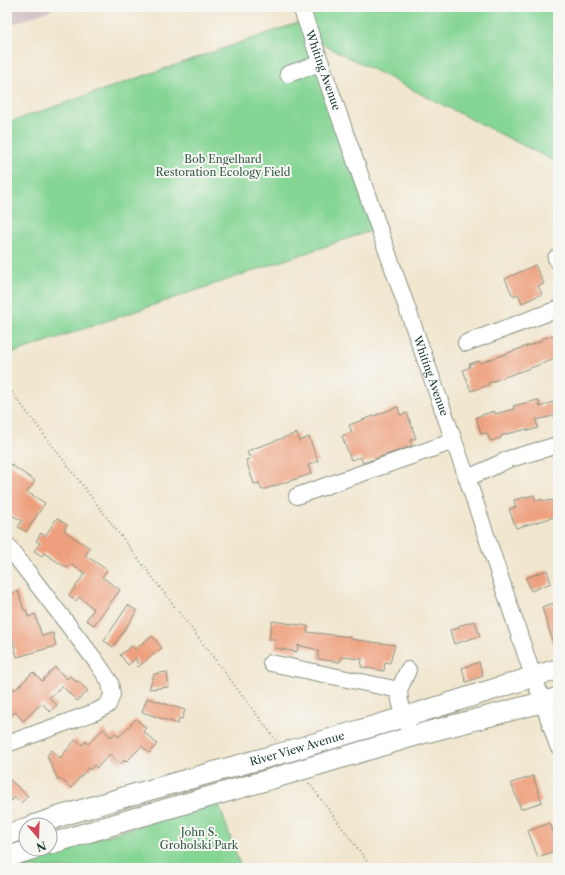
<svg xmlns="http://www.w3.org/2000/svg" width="565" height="875" font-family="'Libre Caslon Text',serif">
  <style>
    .industrial { fill: #d2bec2 }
    .green { fill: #85d594; stroke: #528964 }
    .building { fill: #eea07e }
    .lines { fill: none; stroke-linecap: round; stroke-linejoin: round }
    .minor-casing { stroke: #889281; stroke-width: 18 }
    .major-casing { stroke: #889281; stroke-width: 22 }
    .path { stroke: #889281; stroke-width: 2; stroke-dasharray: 1 3; stroke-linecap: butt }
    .minor { stroke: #fff; stroke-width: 16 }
    .major { stroke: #fff; stroke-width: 20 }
    .labels { text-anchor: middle; stroke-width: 4; stroke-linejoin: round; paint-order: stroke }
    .street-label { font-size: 11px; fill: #1f3d34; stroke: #f6f6f2 }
    .park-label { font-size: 11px; fill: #335b47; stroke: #f6f6f2 }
  </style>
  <rect width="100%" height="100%" fill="#f6f6f2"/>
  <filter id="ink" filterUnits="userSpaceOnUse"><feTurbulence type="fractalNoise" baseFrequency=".025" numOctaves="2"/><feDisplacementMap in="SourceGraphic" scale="8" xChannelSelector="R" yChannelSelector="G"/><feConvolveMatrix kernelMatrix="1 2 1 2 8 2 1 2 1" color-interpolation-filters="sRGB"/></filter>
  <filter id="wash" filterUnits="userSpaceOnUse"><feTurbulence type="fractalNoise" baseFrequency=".012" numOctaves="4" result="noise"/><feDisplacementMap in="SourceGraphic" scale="16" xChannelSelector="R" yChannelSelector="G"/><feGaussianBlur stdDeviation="0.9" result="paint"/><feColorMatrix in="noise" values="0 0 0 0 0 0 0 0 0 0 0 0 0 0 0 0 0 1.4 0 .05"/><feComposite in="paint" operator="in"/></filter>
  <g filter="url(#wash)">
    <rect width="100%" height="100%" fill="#f1e6ce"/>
    <path class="industrial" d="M7,7h52l-52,19z"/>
    <path class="green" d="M307,7h251v156l-238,-120z
      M306,20l73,208 -372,127v-232z
      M218,802l23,66h-234v-2z"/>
    <g id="blocks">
      <path class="building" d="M535,265l9,19 -6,2 4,8 -20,9 -4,-9 -5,2 -8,-17z
        M558,334v24l-70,25 1,2 -18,6 -8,-21 7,-3 -1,-3 10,-3 1,2 61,-22v-2z
        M538,400l2,7 18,-7v15l-22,5 2,8 -10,3v-2l-21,5 -6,2v2l-11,3 -3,-8 -6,1 -5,-17 18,-6 1,3 19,-5 -1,-3z
        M398,407l2,8 7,-2 9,25 -6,2 2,6 -49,17 -3,-6 -9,3 -9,-24 10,-4 -3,-7z
        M297,433l2,8 10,-4 9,24 -10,4 3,9 -49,16 -3,-7 -5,1 -8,-24 4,-1 -3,-8z
        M7,462l28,19 -8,11 18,11 -19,29 -8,-5 4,-6 -15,-9z
        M534,495l2,6 6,-2 1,2 15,-1v16l-42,12 -7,-19 7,-2 -2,-7z
        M57,518l10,7 -3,6 26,17 -5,7 22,15 -5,7 18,13 -26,35 -8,-5 8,-11 -15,-12 -3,4 -7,-5 16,-23 -15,-9 -3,4 -23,-15 -2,3 -8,-5 6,-8 -4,-2 5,-8 4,3z
        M547,570l4,13 -20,8 -5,-13z
        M18,591l6,19h2l2,7 7,-3 7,22 11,-3 3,13 -39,11 -6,-24 -4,1v-39z
        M554,603l4,11v39h-2l-14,-46z
        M128,605l9,6 -24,36 -9,-6z
        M272,621l36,5 -1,6 44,5 -1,2 45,6 -5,18 -5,-1 -1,9 -23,-4 1,-8 -21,-2 -1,5 -22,-3v-9l-20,-5 -1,7 -22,-4 1,-9h-7z
        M475,621l5,15 -26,8 -4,-14 9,-2 -1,-2z
        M152,636l10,12 -24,19 -2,-9 -8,7 -8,-10 12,-9 3,3z
        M479,662l4,14 -17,6 -4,-14z
        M55,667l12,12 3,-3 7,6 1,-1 10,10 -11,10 -15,-15 -13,12 8,7 -7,7 -8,-9 -19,18 -8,-9 -8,7v-37l8,8 18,-18 9,9z
        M167,672l2,15 -20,2 5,-15z
        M147,698l38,12 -3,9 -3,-1 -1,6 -36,-12z
        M136,719l10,9 -3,3 14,13 -8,9 -7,-7 -16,16 -2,-2 -4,5 -10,-11 -13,14 -3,-3 -4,5 -2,-2 -17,20 -11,-10 -2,2 -11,-24 4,-6 9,8 16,-19 6,6 3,-4 3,3 15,-15 8,8 4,-4 4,4z
        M533,776l9,26 -21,7 -10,-26z
        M7,777l21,19 -7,7 -6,-6 -4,4 -4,-4z
        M550,823l8,23v4l-20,7 -10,-26z"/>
    </g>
  </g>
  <g filter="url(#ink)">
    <use href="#blocks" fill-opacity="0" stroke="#889281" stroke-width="1"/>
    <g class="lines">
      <defs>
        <g id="minor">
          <path id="s1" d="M301,7l166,471 64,192 12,32 15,44"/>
          <path d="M288,74l33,-11"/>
          <path d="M556,258l2,3"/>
          <path d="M466,343l92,-34"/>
          <path d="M467,478l21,-9 21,-10 49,-14"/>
          <path d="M297,496l157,-55"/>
          <path d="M7,545l88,115 15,22 2,13 -4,10 -13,7 -88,32"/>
          <path d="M271,663l128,27"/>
          <path d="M408,670l-9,20 1,11 11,36"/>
        </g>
        <g id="major">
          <path id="s2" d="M35,825l26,-9 67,-20 158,-44 132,-39 140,-44"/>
          <path d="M7,835l19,-7"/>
          <path d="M50,844l85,-26 136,-39 153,-46 119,-31 15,-4"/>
          <path d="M7,857l26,-8"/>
        </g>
      </defs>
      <use href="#minor" class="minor-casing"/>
      <use href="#major" class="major-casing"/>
      <path class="path" d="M7,386l269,354
        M309,783l63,85"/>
      <use href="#minor" class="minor"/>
      <use href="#major" class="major"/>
    </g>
  </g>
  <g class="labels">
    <g class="street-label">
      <text dy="4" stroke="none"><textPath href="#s1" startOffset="67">Whiting Avenue</textPath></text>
      <text dy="4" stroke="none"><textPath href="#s1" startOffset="391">Whiting Avenue</textPath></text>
      <text dy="4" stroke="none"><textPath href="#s2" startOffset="273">River View Avenue</textPath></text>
    </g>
    <g class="park-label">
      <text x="223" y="163">Bob Engelhard<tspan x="223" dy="13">Restoration Ecology Field</tspan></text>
      <text x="199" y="836">John S.<tspan x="199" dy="13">Groholski Park</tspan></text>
    </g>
  </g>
  <rect width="565" height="875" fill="none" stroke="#f6f6f2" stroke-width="24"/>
  <g transform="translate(38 837) rotate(161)"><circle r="19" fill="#f6f6f2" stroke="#a0aca6"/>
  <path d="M0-3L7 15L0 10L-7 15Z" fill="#d1495b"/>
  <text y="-6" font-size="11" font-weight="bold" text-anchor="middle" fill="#1f3d34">N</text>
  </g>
</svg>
